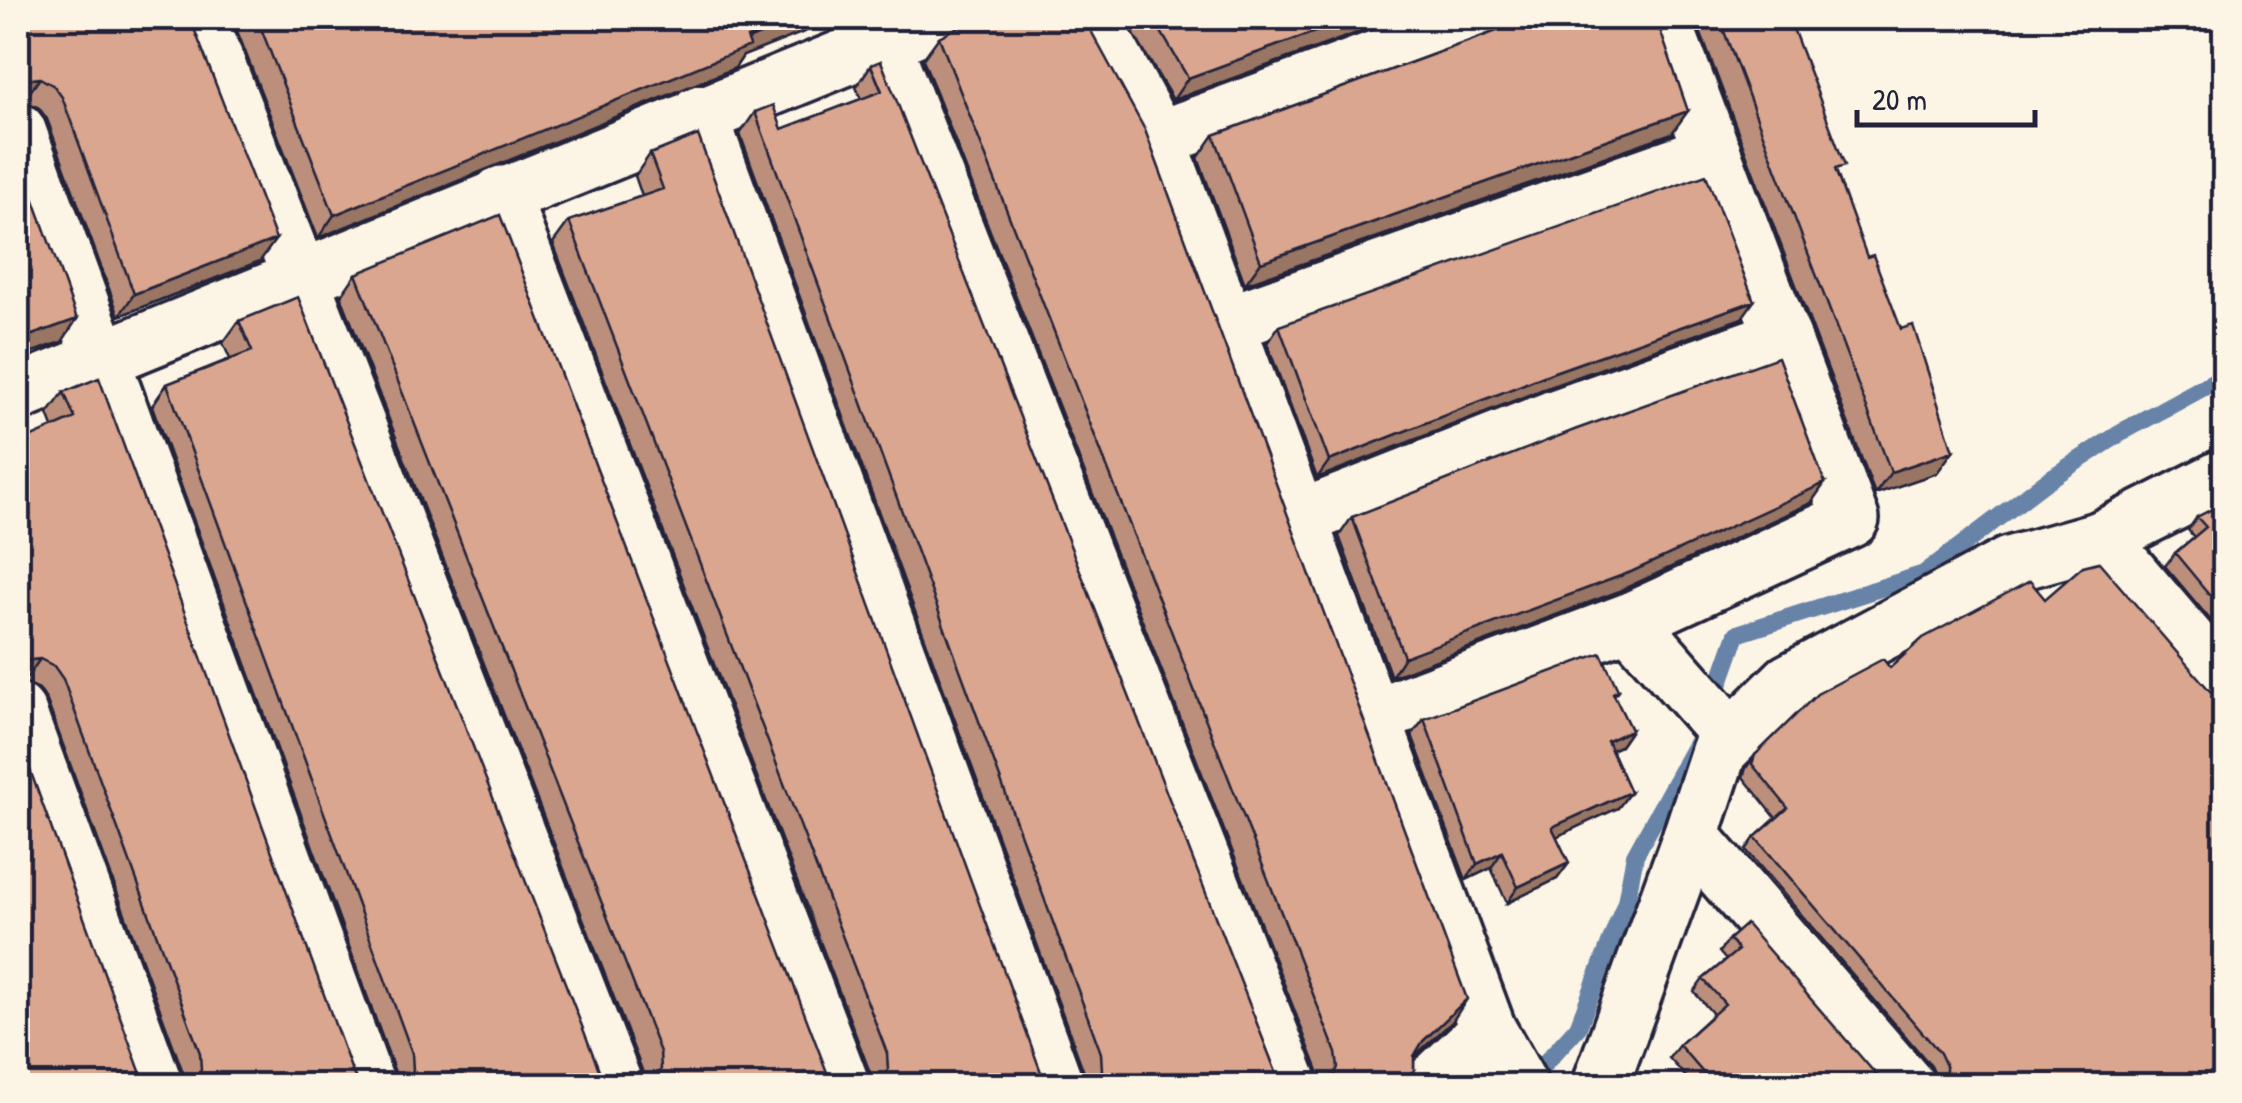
<svg xmlns="http://www.w3.org/2000/svg" width="2242" height="1103" font-family="'Patrick Hand',sans-serif">
  <style>
    .lines { fill: none; stroke-linecap: round; stroke-linejoin: round }
    .stream { stroke: #6883a8; stroke-width: 18 }
    .street-casing { stroke: #22223b; stroke-width: 62 }
    .secondary-casing { stroke: #22223b; stroke-width: 62 }
    .street { stroke: #fcf5e5; stroke-width: 55 }
    .secondary { stroke: #fcf5e5; stroke-width: 55 }
    .wall { fill: #bb8f7b; stroke: #22223b; stroke-width: 2.5 }
    .shaded-wall { fill: #997464; stroke: #22223b; stroke-width: 2.5 }
    .building { fill: #daa68f; stroke: #22223b; stroke-width: 2.5 }
  </style>
  <rect width="100%" height="100%" fill="#fcf5e5"/>
  <filter id="ink" filterUnits="userSpaceOnUse"><feTurbulence type="fractalNoise" baseFrequency=".01" numOctaves="2"/><feDisplacementMap in="SourceGraphic" scale="20" xChannelSelector="R" yChannelSelector="G"/><feConvolveMatrix kernelMatrix="1 2 1 2 8 2 1 2 1" color-interpolation-filters="sRGB"/></filter>
  <g filter="url(#ink)">
    <g class="lines">
      <path class="stream" d="M1712,705l25,-71 187,-60 121,-92 82,-53 97,-53
        M1525,1085l53,-58 48,-125 9,-47 62,-112"/>
      <defs>
        <path id="street" d="M199,18l416,1068
          M881,38l410,1048
          M699,113l357,973
          M18,131l349,955
          M1158,139l329,-121
          M501,194l341,892
          M1227,324l486,-172
          M1300,518l252,-99 231,-82
          M2101,539l123,144
          M1629,621l102,116
          M18,712l137,374
          M1375,716l254,-95 222,-102 -189,-501
          M1691,836l28,-85 70,-69 220,-117 92,-26 123,-62
          M1429,1086l59,-56"/>
        <path id="secondary" d="M1092,18l66,121 330,891 32,56
          M18,393l924,-375
          M1600,1086l91,-250 216,250"/>
      </defs>
      <use href="#street" class="street-casing"/>
      <use href="#secondary" class="secondary-casing"/>
      <use href="#street" class="street"/>
      <use href="#secondary" class="secondary"/>
    </g>
    <path class="wall" d="M18,18l242,243 -141,55 -72,-197 -8,-11 -15,-8z
      M232,18h621l-21,11 -3,-7 -86,34 -8,12 -417,170z
      M972,18h112l368,1004 -38,35v14l-10,15h-83l-1,-10 -397,-1017 16,-22 33,-17z
      M1124,18h274l-225,82z
      M1517,18h139l16,115 -427,151 -47,-126 16,-23 299,-110 4,-3z
      M1695,18h94l49,158 99,297 -62,21z
      M871,65l406,1010 8,11h-199l-1,-11 -345,-941 15,-22 27,17 79,-30 -5,-12z
      M650,154l392,921 8,11h-178l-1,-11 -318,-832 16,-22 73,-25 -7,-20z
      M356,274l472,801 8,11h-191l-1,-11 -303,-779z
      M1742,318l-201,72 -224,88 -50,-135 12,-17z
      M239,321l362,754 8,11h-212l-1,-11 -244,-669 15,-22 63,-25 -7,-16z
      M64,392l289,682 8,12h-176l-1,-11 -137,-374 -8,-12 -15,-7 29,-255 -5,-13z
      M1811,503l-194,89 -226,85 -52,-141 13,-19z
      M2224,503v133l-59,-70 10,-13 19,-16 -6,-7 9,-13z
      M1618,690l-4,6 17,34 -11,16 -9,4 19,42 -12,16 -62,28 13,27 -12,16 -50,24 -16,-35 -25,12 -54,-145 12,-16z
      M1755,755l469,331h-287v-7l-6,-13 -185,-216 9,-13 21,-19 -33,-41 3,-9z
      M1729,939l157,147h-192l-25,-28 10,-13 34,-31 -19,-22 9,-13 23,-19 -7,-8z"/>
    <path class="shaded-wall" d="M800,18h32l-3,4 -86,34 -8,12 -417,170 16,-23z
      M840,18h13l-21,11z
      M1353,18h45l-225,82 15,-22z
      M40,78l-16,22 -6,1v-18l4,-3z
      M1688,111l-16,22 -427,151 16,-22z
      M276,239l-16,22 -141,55 15,-22z
      M1754,301l-12,17 -201,72 -224,88 12,-17 225,-89z
      M77,319l-15,23 -44,15v-17z
      M1953,451l-16,22 -62,21 16,-22z
      M1825,483l-14,20 -194,89 -226,85 13,-20z
      M40,659l-16,23h-6v-18l4,-3z
      M1631,730l-11,16 -24,11 11,-16z
      M1630,792l-12,16 -77,36 11,-17z
      M1502,852l-11,16 -25,12 11,-16z
      M1569,863l-12,16 -50,24 11,-16z
      M1467,999l-15,23 -45,41 16,-22z
      M1414,1071l-10,15h-13l3,-5z"/>
    <path class="building" d="M18,18h172l86,221 -142,55 -72,-197 -8,-11 -14,-8 -18,2 -4,3z
      M257,18h543l-53,20 3,8 -416,169z
      M976,18h108l61,112 322,869 -44,42 -9,15v15l-20,10 2,5h-69l5,-4 6,-15 -2,-14 -397,-1016z
      M1153,18h200l-165,60z
      M1524,18h132l32,93 -427,151 -47,-127 299,-110z
      M1719,18h70l56,148 -10,3 32,88 6,-2 28,74 12,-4 40,126 -62,21z
      M881,61l396,1014 8,11h-192l9,-16 -1,-17 -346,-941 18,-7 9,24 100,-38 -11,-26z
      M698,135l344,940 8,11h-171l3,-3 6,-13 -1,-17 -318,-832 94,-32 -13,-35z
      M18,156l59,163 -59,21z
      M1706,175l48,126 -200,71 -225,89 -50,-135z
      M500,215l328,860 8,11h-184l3,-4 6,-13 -1,-17 -304,-778z
      M298,297l303,778 8,11h-205l9,-16 -1,-17 -245,-669 85,-33 -13,-30z
      M1778,357l47,126 -194,89 -227,85 -52,-140 225,-88z
      M99,378l254,696 8,12h-169l9,-16 -1,-17 -137,-374 -9,-13 -14,-7 -18,2 -4,3v-221l57,-25 -11,-26z
      M2224,503v109l-49,-59 31,-26 -9,-10z
      M2099,562l111,129 14,8v387h-280l2,-4v-16l-6,-13 -185,-216 33,-29 -36,-44 3,-9 62,-61 66,-35 7,9 33,-30 107,-57 15,18 38,-33z
      M1601,653l17,37 -5,3 18,37 -24,11 23,51 -78,35 17,36 -51,24 -16,-35 -25,12 -53,-145z
      M18,737l123,337 8,12h-131z
      M1746,924l140,162h-177l3,-3 -33,-38 46,-41 -22,-25 35,-29 -9,-11z"/>
  </g>
  <rect width="2242" height="1103" fill="none" stroke="#fcf5e5" stroke-width="60"/>
  <rect x="30" y="30" width="2182" height="1043" fill="none" stroke="#22223b" stroke-width="4" filter="url(#ink)"/>
  <path d="M1857 110v15h178v-15" fill="none" stroke="#22223b" stroke-width="5"/>
  <text x="1872" y="110" font-size="30" fill="#22223b" stroke="#fcf5e5" stroke-width="8" paint-order="stroke">20 m</text>
</svg>
